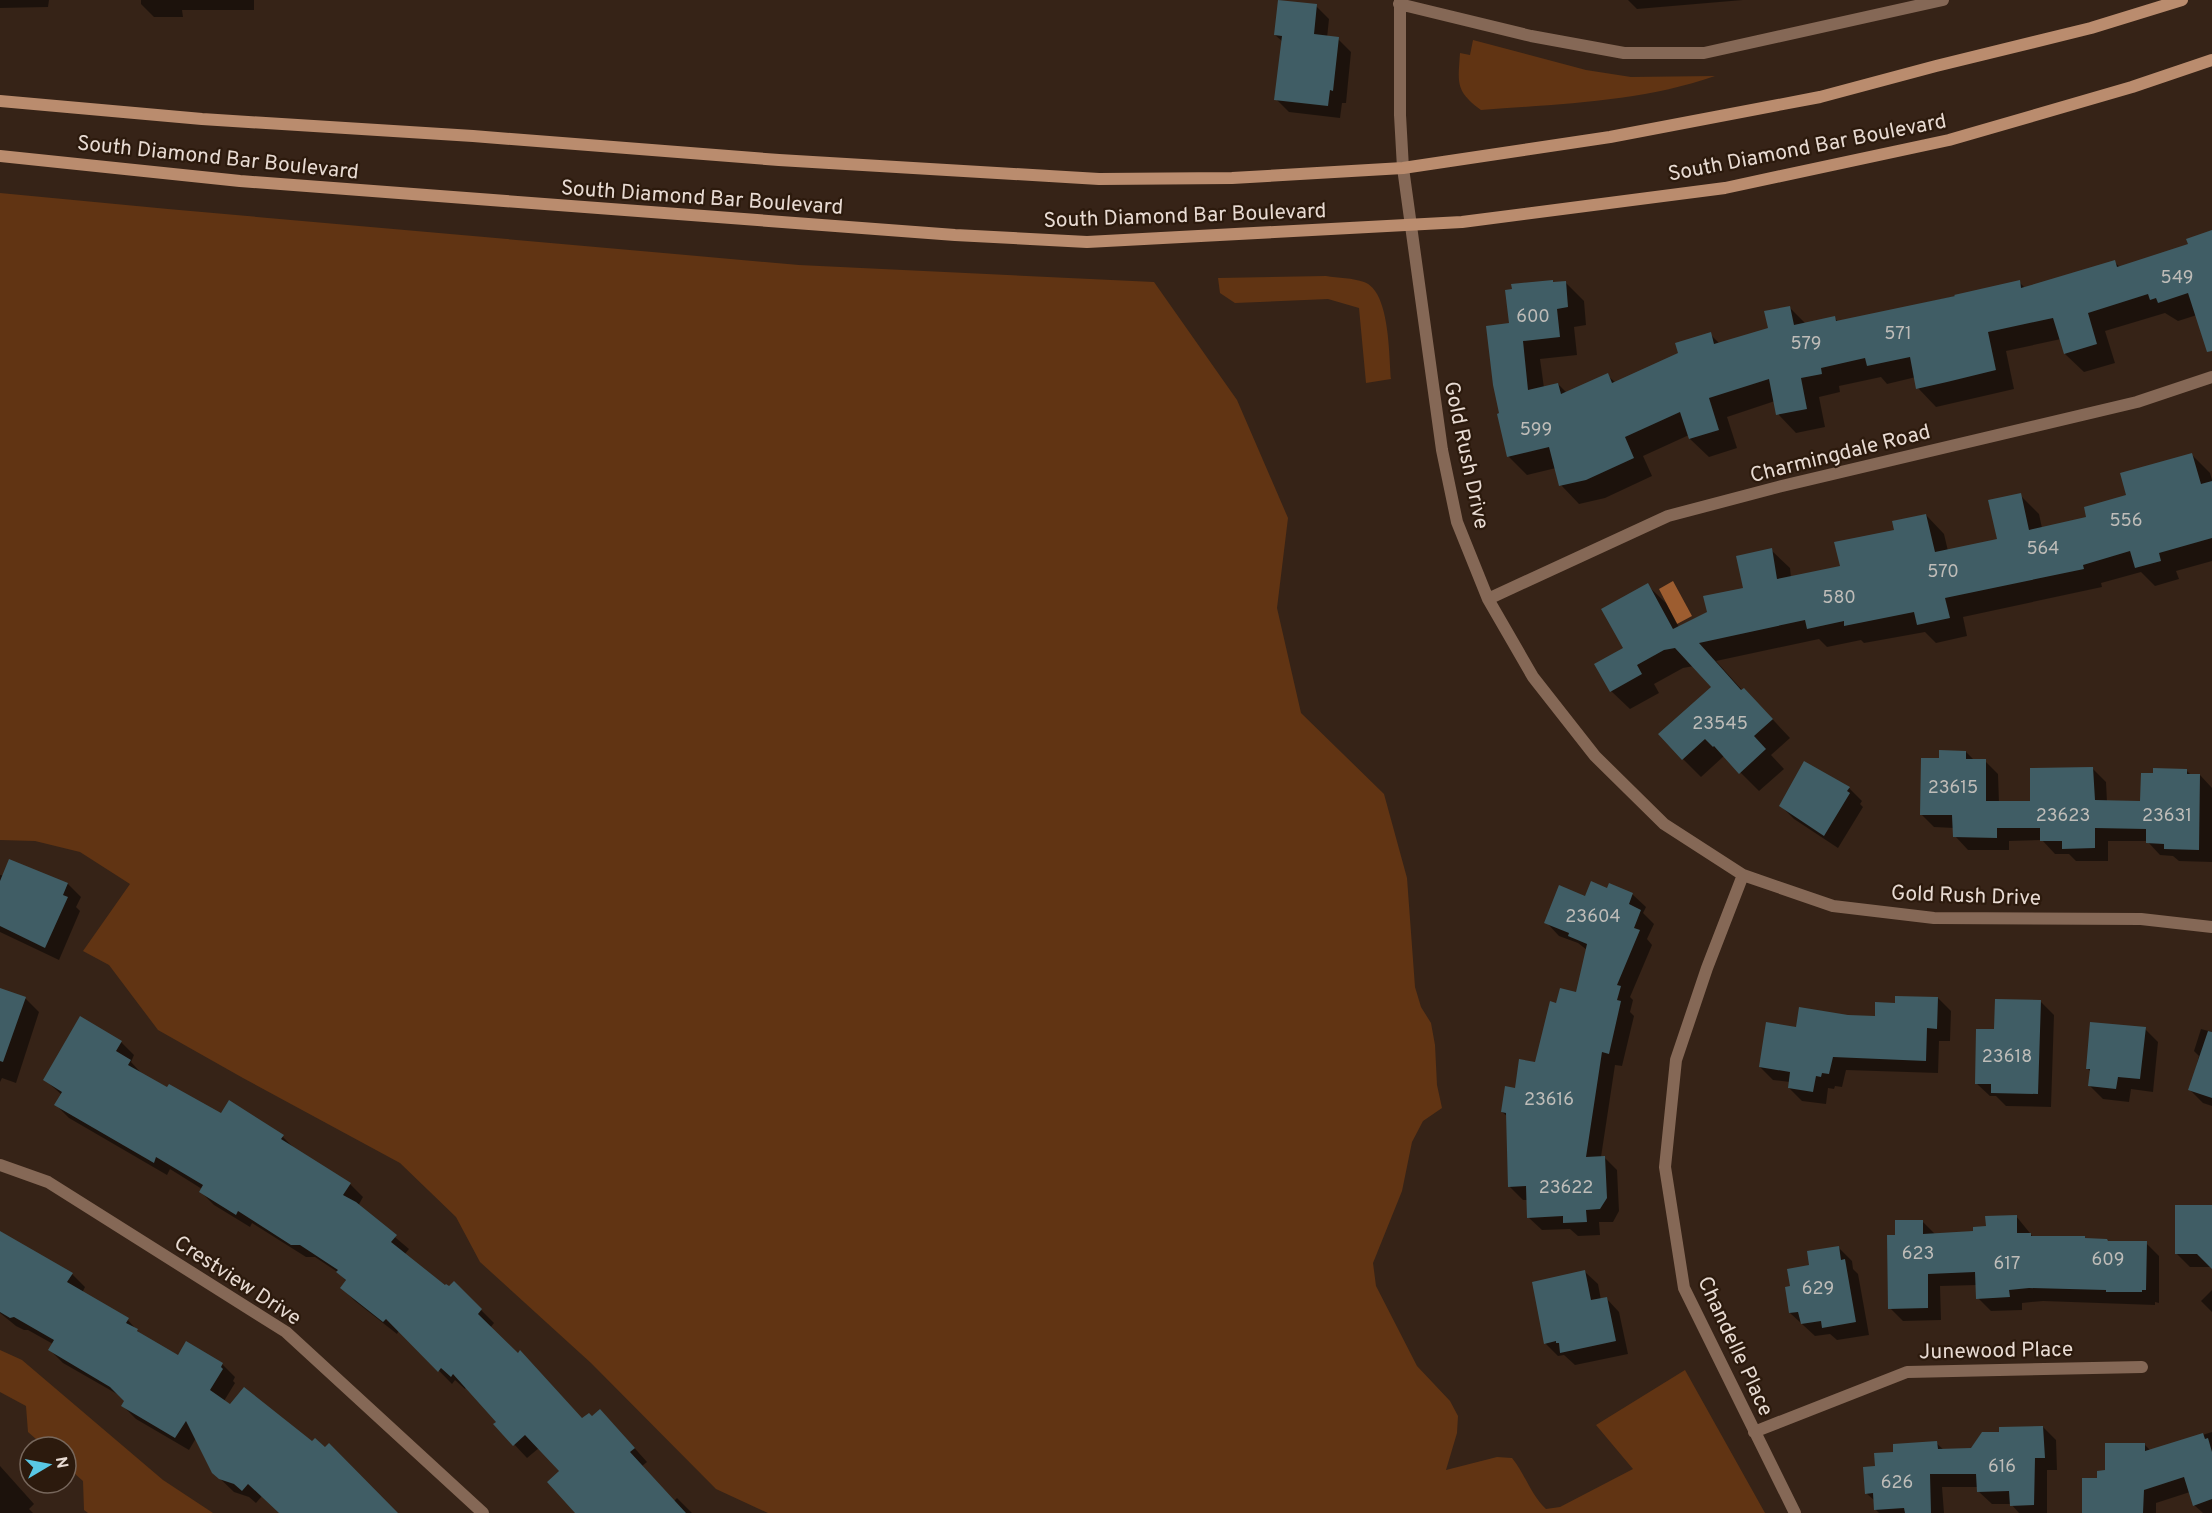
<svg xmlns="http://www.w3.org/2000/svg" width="2212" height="1513" font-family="Overpass,sans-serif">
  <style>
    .green { fill: #613413 }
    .water { fill: #9d5d30 }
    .shadow { fill: #0007 }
    .building { fill: #405d65 }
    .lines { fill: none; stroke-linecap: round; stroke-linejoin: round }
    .street { stroke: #856856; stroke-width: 12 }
    .secondary { stroke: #ba8c6e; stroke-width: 12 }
    .labels { text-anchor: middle; stroke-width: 4.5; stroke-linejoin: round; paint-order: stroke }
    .number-label { font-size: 18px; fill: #bebcb8 }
    .street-label { font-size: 21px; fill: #e8dbd3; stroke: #2c1a0d }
  </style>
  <rect width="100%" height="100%" fill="#362317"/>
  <path class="green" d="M1473,40l113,30 45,7 84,-1c-74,26 -156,28 -234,34 -26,-19 -23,-27 -21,-57l10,2z
    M0,193l168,16 631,56 355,17 83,118 51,118 -11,90 24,105 83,81 23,84 8,109 6,20 10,16 4,22 2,40 5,23 -19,13 -11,21 -10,49 -29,72 3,23 41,80 33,35 8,15 -1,17 -11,37 51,-13 15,1c13,16 19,37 34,51l14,-2 73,-38 -37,-44 89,-55 80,143h-997l-52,-24 -125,-126 -111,-101 -24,-45 -56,-54 -157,-85 -85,-48 -49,-65 -26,-14 47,-67 -50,-32 -45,-11 -35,-1z
    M1326,276c12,2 27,2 38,6 26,9 25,73 27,97l-25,4 -7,-75 -31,-9 -93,4 -15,-10 -2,-15z
    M0,1350l22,10 141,120 50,33h-125l-4,-3 -1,-29 -17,-15v-19h-21l-17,-15 -2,-26 -26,-14z"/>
  <path class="water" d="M1673,581l19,35 -15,8 -18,-35z"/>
  <path class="shadow" d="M0,0h49l-1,7 -48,1z
    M141,0h113v10h-72l1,7h-29l-13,-13z
    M1628,0h115l-106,9z
    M1316,6l13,13 -2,19 11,1 13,13 -5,51h-4l-2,15 -51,-6 -13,-13 7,-57 -8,-7z
    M2212,232v99l-15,-16 -19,6 -13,-8 -60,18 10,32 -31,9 -19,-18 -4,-15 -55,12 8,38 -78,18 -18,-19 -2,-11 -29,7 -6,-7 -42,9 1,6 -21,5 6,30 -29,6 -18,-19 -3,-13 -48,16 10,31 -28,9 -19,-18 -1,-4 -46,21 9,20 -47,22 -26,6 -18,-19 -5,-17 -29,7 -18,-18 -8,-42 10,-90 41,-44 2,2 11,-1 19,19 2,24 -12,2 3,28 -37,4 4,29 14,-4 9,9 40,-18 9,8 64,-30 30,-19 10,10 50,-15 19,-22 17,17 28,-6 5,4 180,-40 7,7 88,-27 6,5 70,-22z
    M2192,455l18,18 2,7v81l-36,10 3,8 -24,7 -14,-14 -40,11 1,4 -139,30 4,19 -31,7 -11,-11 -61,11 -3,-3 -34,7 -8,-8 -103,22 27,30 19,17 28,30 -19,17 13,14 -25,22 -35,-35 -23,21 -18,-18 30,-72 -19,-21 -11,2 -29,16 5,9 -29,16 -19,-18 36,-106 19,18 13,24 29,-14 36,-24 27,-39 19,18 1,9 50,-9 55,-37 30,-16 18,19 4,17 50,-11 22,-45 19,19 3,14 46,-10 39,-22z
    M1966,752l8,8 11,1 13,13 1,29h32l62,-34 13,13 1,20 35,1 44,-33 5,5h9l12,13v74l-33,-1 -6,-5 -13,-1 -13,-14h-39v20h-32l-7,-7h-14l-13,-14 -33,1v9h-41l-13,-14 -1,-8 -20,-1 -13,-13 20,-54z
    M1849,788l13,13 -2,3 3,3 -25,41 -44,-29 -13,-13z
    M0,875l68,9 13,13 -5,10 4,4 -21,49 -59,-28z
    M1607,890l25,4 14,13 -3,6 11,11 -7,15 5,6 -22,52 3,3 -3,12 4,4 -12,50 -7,-1 -14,92h3l13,13 2,41 -6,11h-14l1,13 -22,1 -8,-7 -28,1 -14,-13v-17h-5l-13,-13 -2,-70 -6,-5 14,-23 20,-25 21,-60 20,-11 10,-43 -9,-7 -19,-7 -13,-14 40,-24z
    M0,990l26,9 13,13 -23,71 -14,-5 -2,4z
    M1938,998l13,13 -1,30h-11l-1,32 -92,-3 -4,17 -7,-1 -1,3 -6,-1 -2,16 -24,-3 -13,-13 1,-6 -17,-2 -13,-13 37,-38 51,-12 28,1 20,-13z
    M2041,1002l13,13 -3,92 -45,-1 -10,-10h-6l-14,-13 19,-52z
    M2145,1029l13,13 -5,50 -22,-3 -2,13 -26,-3 -13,-13 1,-14 -4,-4z
    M2201,1029l11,3v74l-9,-3 -13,-13 9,-34 -5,-5z
    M121,1042l13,13 -3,7 12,13 78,40 62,22 13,13 54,34 13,13 -5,9 51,43 -5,6 45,33 5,-5 40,40 -4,5 93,92 9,-2 21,6 34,38 -5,4 32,35 3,-3 15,15h-115l-16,-42 -22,-23 -12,10 -32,-34 3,-2 -32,-35 -1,2 -10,-9 -3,4 -53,-54 -2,4 -42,-33 -13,-13 5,-6 -8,-9 -24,-16h-9l-54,-34 -2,4 -36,-22 -13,-13 1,-3 -32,-20 -3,6 -98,-57 -13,-13 6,-10 -17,-15z
    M2212,1207v60h-22l-14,-14z
    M2016,1216l18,22h51l2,2 22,3h37l13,13v47l-4,-1v3l-112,-4 -21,2v7l-31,1 -13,-13 -1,-13 -37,1 1,34 -38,1 -13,-13 7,-72 25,-15 14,14 39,-2z
    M0,1232l72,42 13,13 -3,6 46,27 12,14 39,23 43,7 13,13 -2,4 2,2 -11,18 171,112h-115l-18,-17 -6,7 -7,-6 -15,-5 -21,-20 -17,-34 -7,12 -53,-31 -13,-13 3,-5 -2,-3 -61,-35 -13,-13 3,-6 -25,-14h-4l-8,-4 -16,-13z
    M1839,1248l13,13 1,8 5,5 11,61 -32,5 -7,-6 -15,2 -25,-23 1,-26 20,-21z
    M1584,1271l14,13 3,16 5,-2 13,14 9,42 -53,11 -11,-10 -6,1 -13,-13z
    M2212,1290v22l-11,-11z
    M2043,1427l13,13 1,30h-10v43h-28l-8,-9h-19l-14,-13v-4h-36l2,26h-65l-4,-4v-8l-9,-8 11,-26 18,-14 41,-10 8,7 27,-1 30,-16z
    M2212,1432v81h-9l-9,-8 -4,-13 -34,11v10h-72l15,-34 45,-35 7,7z
    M0,1466l34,38 -5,5 4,4h-33z"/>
  <path class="building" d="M1278,0l39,4 -3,30 25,3 -6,54 -3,-1 -2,16 -54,-6 8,-64 -8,-1z
    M2212,230v121l-5,1 -19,-59 -30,10 -2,-5 -6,2 -2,-6 -60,19 9,31 -33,10 -11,-36 -65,14 8,38 -49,12 -31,7 -6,-32 -43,9 -2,-8 -44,10 1,6 -21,4 6,31 -31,6 -7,-36 -60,19 10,32 -30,9 -9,-27 -55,25 9,21 -48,22 -27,6 -10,-39 -42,10 -10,-43 2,-1 -6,-28 -7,-59 23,-3 -4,-33 7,-1 -1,-5 42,-4v2l13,-1 2,26 -11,2 3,28 -37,4 5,49 30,-7 3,11 47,-21 4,10 66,-30 -3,-10 36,-11 3,12 54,-16 -4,-17 26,-5 4,19 41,-9 1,5 119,-25 -1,-1 66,-15 1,8 94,-28 2,7 71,-23 -2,-5z
    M2192,453l9,31 11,-3v57l-53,15 2,8 -26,7 -5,-17 -47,14 1,4 -139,29 5,20 -33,7 -3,-13 -70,14v-5l-37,8 -2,-9 -106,23 42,47 3,-2 29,31 -19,17 12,13 -27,25 -25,-28 -1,1 -8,-8 -23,21 -24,-26 53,-47 -36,-39 -11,2 -27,15 5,9 -32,18 -16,-28 29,-16 -22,-39 47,-26 25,46 34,-17 -4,-16 40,-8 -7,-32 36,-8 5,31 63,-13 -6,-24 60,-12 -2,-9 34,-7 9,38 62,-13 -9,-39 33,-7 8,37 57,-13 -2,-10 42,-12 -6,-22z
    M1939,750l27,1v8h20v42h44v-33l63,-1 2,33 45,1 1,-28h12v-5l34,1v5h13l-1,76 -35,-1v-5l-18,-1v-14l-51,-1v20l-33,1v-8h-22v-13h-43v10l-44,-1 -1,-22h-32l1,-57h18z
    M1804,761l46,26 -3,4 3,2 -26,43 -45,-30z
    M9,859l59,24 -5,12 5,2 -23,51 -45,-22v-45z
    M1591,881l16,7 2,-5 24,10 -4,11 12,6 -7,18 6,2 -23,55 4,1 -4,14 4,1 -12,53 -7,-2 -16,105 19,-1 2,42 -7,11 -14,1 1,12 -24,1v-7l-36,2 -1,-32 -18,1 -2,-74 -5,-1 4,-26 10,2 4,-29 16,3 15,-61 6,2 4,-15 16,4 11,-48 -19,-8 1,-3 -25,-10 15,-38 26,11z
    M0,988l26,9 -23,65 -3,-1z
    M1895,996l43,1 -1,32 -10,-1 -1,33 -93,-4 -4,17 -7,-1 -1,4 -5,-1 -3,16 -25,-4 2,-16 -31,-5 7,-45 30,5 3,-20 49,8 27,1v-14l20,1z
    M1995,999l46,1 -3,94 -47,-1v-9h-16l1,-55h18z
    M80,1016l42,25 -6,10 15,9 -3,5 39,22 2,-3 52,29 8,-13 55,35 -3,4 70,44 -8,12 13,7 41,33 -6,7 54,43 1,-1 3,2 5,-5 28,28 -4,5 40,39 2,-3 62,68 7,-5 3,3 8,-7 35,39 -5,4 56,61h-111l-28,-31 12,-11 -34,-36 -12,11 -20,-22 3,-2 -43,-48 -2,3 -10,-9 -3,4 -52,-53 -3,3 -43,-34 6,-8 -10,-8 2,-2 -38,-25h-9l-53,-34 -2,4 -37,-23 4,-7 -47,-28 -2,6 -100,-58 8,-13 -19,-12z
    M2090,1022l56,5 -6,52 -22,-2 -2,12 -28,-3 2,-17h-4z
    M2208,1031l4,1v66l-24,-8z
    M2175,1205h37v64l-15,-15h-22z
    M2017,1215v18h14v3h54v2l22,1 1,2h39l-1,49h-4v2h-36v-2l-77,-2 -20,2 1,7 -34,2 -1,-27 -47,2v34l-40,1 -1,-74h8v-15h28v14l50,-3v-4l13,-1 -1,-10z
    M0,1231l73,42 -6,9 62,36 -3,5 12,6 -1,2 41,24 8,-14 37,22 -2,4 2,2 -13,21 20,14 14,-17 68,54 3,-3 10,9 4,-4 69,70h-119l-31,-29 -6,7 -8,-7 -15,-5 -7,-6 -26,-52 -11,17 -54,-32 3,-5 -14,-14 -62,-37 6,-10 -40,-23 -4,1 -10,-6z
    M1839,1246l2,14 4,-1 11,63 -34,6 -1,-7 -20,3 -3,-12 -9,1 -4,-26 5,-1 -3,-17 22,-4 -2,-14z
    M1585,1270l6,30 16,-3 9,44 -56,12 -1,-10h-3v-2l-12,3 -12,-62z
    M2043,1426l2,32h-10l-1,47 -24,1 -1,-15 -32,1 -1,-18h-46l1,39h-26l-1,-5 -30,2 -1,-17 -8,1 -2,-27 12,-1 -1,-13 19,-1v-8l44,-3 1,8 33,-1 11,-16h17v-5z
    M2203,1433l2,6 3,-1 4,14v47l-19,7 -9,-29 -40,13 -1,23h-61v-35h15v-7l8,-1v-27h40v8z"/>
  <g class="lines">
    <path class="street" d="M1400,0v115l3,53 39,282 15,72 31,77 45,78 62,79 69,68 79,51 90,31 101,12 207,1 71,8
      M1399,4l132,32 93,17h80l239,-53
      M1488,599l180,-83 110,-29 359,-85 75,-25
      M1743,875l-36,93 -31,92 -11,107 19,121 111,225
      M0,1165l48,17 238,150 197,181
      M1754,1432l153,-60 235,-5"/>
    <path class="secondary" d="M0,101l202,18 271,17 306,24 320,19 133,-1 171,-10 207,-31 210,-40 116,-31 155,-38 91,-28
      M0,156l240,25 715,54 132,7 375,-20 263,-34 224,-48 183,-53 80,-27"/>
  </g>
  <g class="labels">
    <g class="number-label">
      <text x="2177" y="283">549</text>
      <text x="1533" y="322">600</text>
      <text x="1898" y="339">571</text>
      <text x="1806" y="349">579</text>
      <text x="1536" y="435">599</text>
      <text x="2126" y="526">556</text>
      <text x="2043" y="554">564</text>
      <text x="1943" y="577">570</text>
      <text x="1839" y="603">580</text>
      <text x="1720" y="729">23545</text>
      <text x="1953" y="793">23615</text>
      <text x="2063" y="821">23623</text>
      <text x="2167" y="821">23631</text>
      <text x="1593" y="922">23604</text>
      <text x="2007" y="1062">23618</text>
      <text x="1549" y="1105">23616</text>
      <text x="1566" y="1193">23622</text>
      <text x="1918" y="1259">623</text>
      <text x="2108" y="1265">609</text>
      <text x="2007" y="1269">617</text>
      <text x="1818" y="1294">629</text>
      <text x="2002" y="1472">616</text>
      <text x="1897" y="1488">626</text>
    </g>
    <g class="street-label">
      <text transform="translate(1807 147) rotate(-11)" y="7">South Diamond Bar Boulevard</text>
      <text transform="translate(218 157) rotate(6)" y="7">South Diamond Bar Boulevard</text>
      <text transform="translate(702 197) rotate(4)" y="7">South Diamond Bar Boulevard</text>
      <text transform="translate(1185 215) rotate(-2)" y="7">South Diamond Bar Boulevard</text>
      <text transform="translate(1840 453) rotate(-14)" y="7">Charmingdale Road</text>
      <text transform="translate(1467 455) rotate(78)" y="7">Gold Rush Drive</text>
      <text transform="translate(1966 895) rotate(2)" y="7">Gold Rush Drive</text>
      <text transform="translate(238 1280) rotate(33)" y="7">Crestview Drive</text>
      <text transform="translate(1736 1346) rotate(65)" y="7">Chandelle Place</text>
      <text transform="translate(1996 1350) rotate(-1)" y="7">Junewood Place</text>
    </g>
  </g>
  <g transform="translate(48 1465) rotate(80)"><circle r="28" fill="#2c1a0d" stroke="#77675c" stroke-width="1.5"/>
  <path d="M0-4.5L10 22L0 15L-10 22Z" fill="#59c8e5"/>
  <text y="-9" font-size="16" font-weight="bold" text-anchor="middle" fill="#e8dbd3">N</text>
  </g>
</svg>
